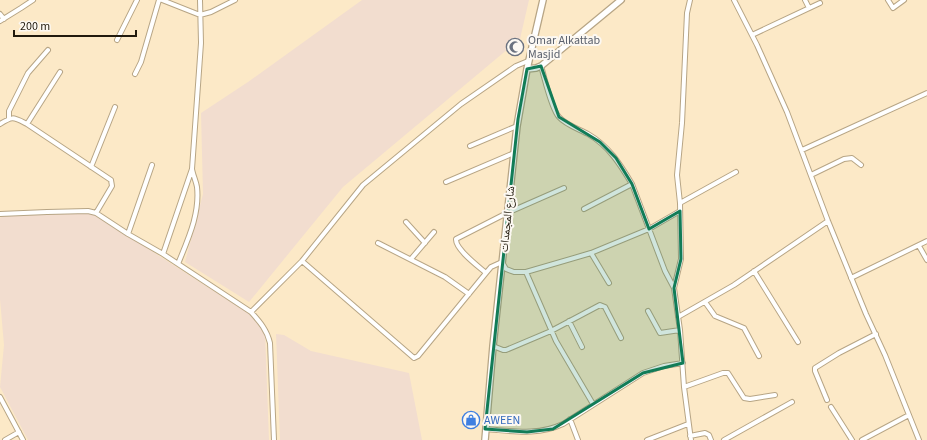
<svg xmlns="http://www.w3.org/2000/svg" width="927" height="440" font-family="'Source Sans 3','Noto Naskh Arabic',sans-serif">
  <style>
    .industrial { fill: #f2ddcf }
    .lines { fill: none; stroke-linecap: round; stroke-linejoin: round }
    .street-casing { stroke: #b7a585; stroke-width: 6 }
    .secondary-casing { stroke: #b7a585; stroke-width: 8 }
    .street { stroke: #fff; stroke-width: 4 }
    .secondary { stroke: #fff; stroke-width: 5.5 }
    .marked { fill: #127c57; fill-opacity: 0.2; stroke: #127c57; stroke-width: 3; stroke-linejoin: round }
    .labels { text-anchor: middle; stroke-width: 4; stroke-linejoin: round; paint-order: stroke }
    .worship-label { font-size: 12px; fill: #5b616d; stroke: #fcf8f2; text-anchor: start }
    .street-label { font-size: 12px; fill: #211a0d; stroke: #fcf8f2 }
    .shop-label { font-size: 12px; fill: #366cbe; stroke: #fcf8f2; text-anchor: start }
  </style>
  <rect width="100%" height="100%" fill="#fce9c7"/>
  <path class="industrial" d="M362,0h167l-9,39 -177,148 -94,115 -64,-40 18,-68 -2,-81 47,-31z
    M91,212l157,101 17,18 4,109h-241l-28,-53 4,-42 -4,-46v-81l3,-2z
    M276,334l8,1 27,16 98,22 13,67h-142z"/>
  <g class="lines">
    <defs>
      <path id="street" d="M162,0l38,15 11,-3 24,-12
        M690,0l-3,13 -5,110 -5,52 3,28 1,56 -7,29 6,42 4,57 7,53
        M734,0l23,45 30,67 41,109 38,93 19,41 34,85
        M805,0l4,8
        M888,0l5,8 11,-8
        M0,14l4,5
        M0,21l21,-13 12,-8
        M752,35l68,-32
        M117,40l20,-40
        M541,66c4,13 10,42 18,51 7,8 20,12 29,17 21,12 32,30 44,50l33,87 9,17
        M135,74l6,-12 18,-62
        M9,118v-7l19,-38 20,-23
        M0,124c13,-8 13,-7 27,0l84,56 1,6 -16,27
        M27,124l33,-52
        M470,146l47,-20
        M802,150l125,-57
        M91,167l24,-60
        M811,175l33,-16 8,-1 9,7
        M446,182l68,-29
        M680,203l56,-31
        M584,209l48,-25
        M0,214l47,-2 41,-1 8,2 32,21 35,20 88,58c9,10 16,18 19,31l4,97
        M406,222l19,21
        M128,234l24,-69
        M378,243l67,34 24,17
        M919,246l8,14
        M591,253l58,-24 31,-18
        M163,254l29,-85 9,-126 -1,-43
        M411,259l23,-27
        M302,261l112,97 4,-2 68,-83 5,-6 11,-5 4,7 8,3h12l30,69 37,63
        M178,264c10,-25 22,-50 19,-77 -1,-6 -4,-12 -5,-18
        M754,271l44,71
        M526,272l65,-19 18,30
        M486,273c-8,-7 -31,-24 -30,-34l51,-26 57,-25
        M851,278l76,-37
        M705,302l10,14 29,12 15,28
        M648,311l12,22 20,-3
        M251,312l51,-51 61,-76 98,-81 55,-38 12,-5
        M678,317l56,-32 94,-64
        M569,321l13,26
        M493,346l10,4h3l45,-19 49,-26 5,2 16,31
        M684,387l39,-14h5l16,25 6,1 25,-4
        M0,397l23,43
        M827,400l-12,-29v-3l24,-15 37,-19
        M831,407l21,33
        M570,419l8,21
        M485,429c28,2 52,7 78,-5l80,-51 21,-7 19,-3
        M690,436l15,-3 4,2 2,5
        M5,440l14,-8
        M647,440l41,-16
        M724,440l68,-38
        M862,440l47,-25"/>
      <path id="secondary" d="M527,69l9,-1 5,-2 80,-66
        M485,440l8,-94 24,-220 10,-57 16,-69"/>
    </defs>
    <use href="#street" class="street-casing"/>
    <use href="#secondary" class="secondary-casing"/>
    <use href="#street" class="street"/>
    <use href="#secondary" class="secondary"/>
  </g>
  <path class="marked" d="M541,66l18,51 41,25 16,16 16,26 17,45 31,-18 1,48 -7,29 9,75 -40,10 -90,56 -26,3 -42,-3 33,-310 9,-50z"/>
  <defs>
    <symbol id="mosque-ring" viewBox="-11 -11 22 22"><circle r="9.5" fill="#fcf8f2" stroke="#6b7280" stroke-width="1.5"/><path d="M3.5-4.9A6 6 0 1 0 3.5 4.9A5 5 0 1 1 3.5-4.9Z" fill="#6b7280"/></symbol>
    <symbol id="shop-ring" viewBox="-11 -11 22 22"><circle r="9.5" fill="#fcf8f2" stroke="#3f7fe0" stroke-width="1.5"/><path d="M-5-2.5h2.3a2.7 3.5 0 0 1 5.4 0H5L5.5 6h-11ZM-1.5-2.5h3a1.5 2.3 0 0 0-3 0Z" fill="#3f7fe0"/></symbol>
  </defs>
  <g fill-rule="evenodd">
    <use href="#mosque-ring" x="505" y="37" width="20" height="20"/>
    <use href="#shop-ring" x="461" y="410" width="20" height="20"/>
  </g>
  <g class="labels">
    <g class="worship-label">
      <text x="528" y="44">Omar Alkattab<tspan x="528" dy="14">Masjid</tspan></text>
    </g>
    <g class="street-label">
      <text transform="translate(507 219) rotate(-84)" y="4">شارع المجمدات</text>
    </g>
    <g class="shop-label">
      <text x="484" y="424">AWEEN</text>
    </g>
  </g>
  <path d="M14 30v6h122v-6" fill="none" stroke="#211a0d" stroke-width="2"/>
  <text x="20" y="30" font-size="12" fill="#211a0d" stroke="#fcf8f2" stroke-width="3" paint-order="stroke">200 m</text>
</svg>
